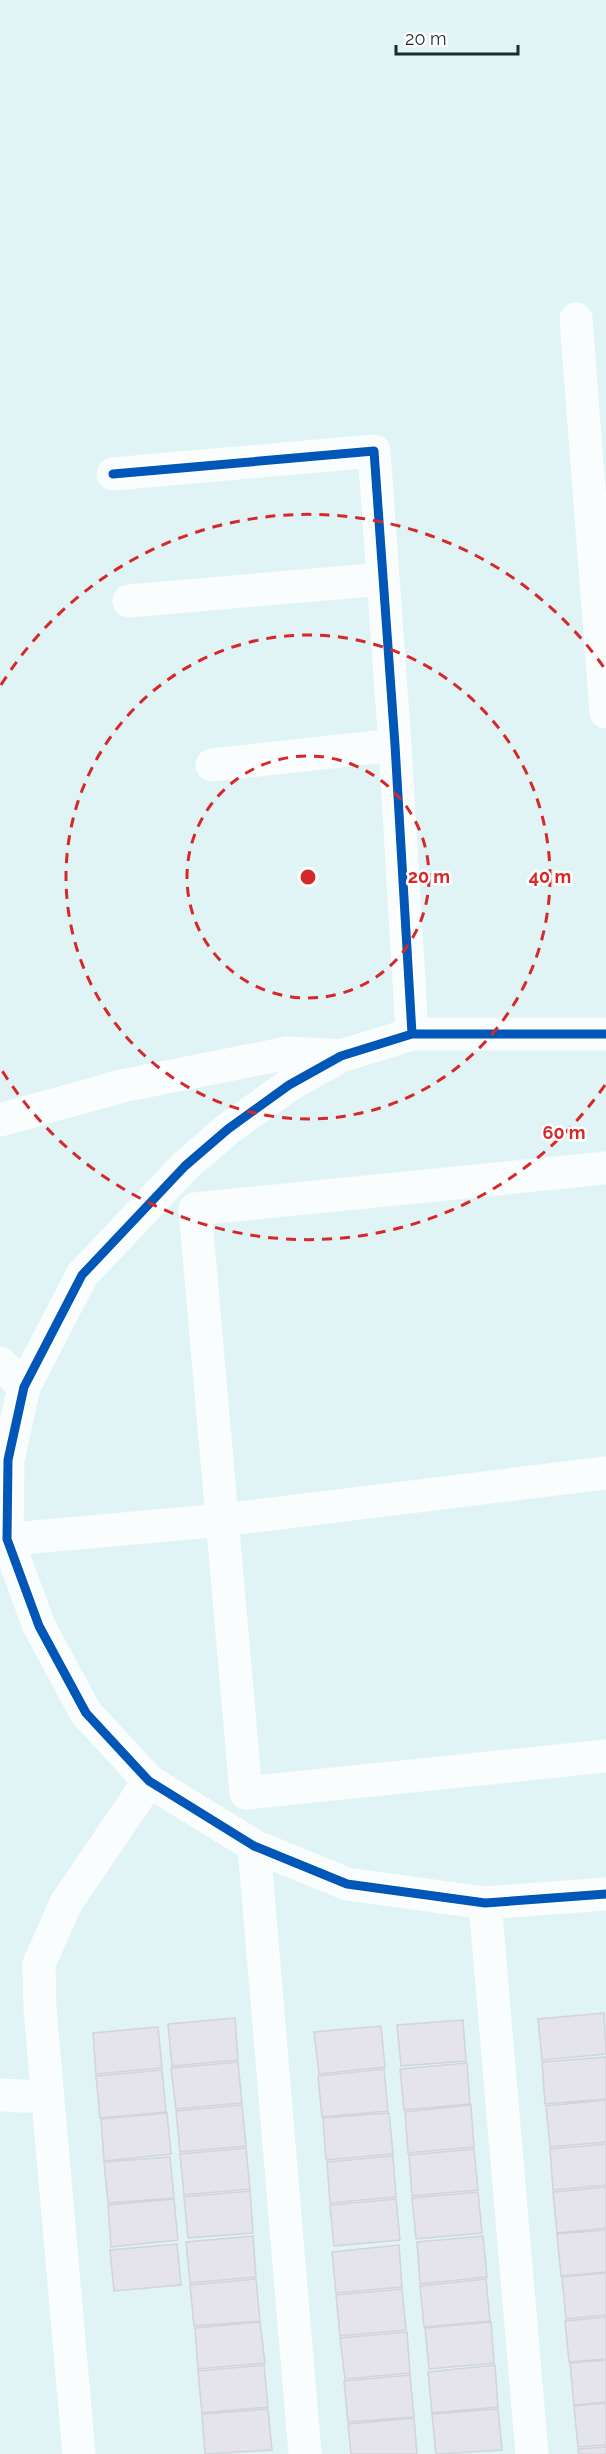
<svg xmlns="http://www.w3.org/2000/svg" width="606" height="2454" font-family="Raleway,sans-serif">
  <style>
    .building { fill: #e5e4ec; stroke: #d1d4d9; stroke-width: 1.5 }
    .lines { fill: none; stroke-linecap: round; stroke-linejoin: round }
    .minor { stroke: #fafdfe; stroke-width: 33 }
    .cycleway-casing { stroke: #fff; stroke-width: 13 }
    .cycleway { stroke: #0057b8; stroke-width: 9 }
    .ring { fill: none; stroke: #d62828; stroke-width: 3; stroke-dasharray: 10 8 }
    .centre { fill: #d62828; stroke: #fff; stroke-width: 3 }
    .ring-label { font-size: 18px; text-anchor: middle; font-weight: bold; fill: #d62828; stroke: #fff; stroke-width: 5; stroke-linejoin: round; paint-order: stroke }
  </style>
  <rect width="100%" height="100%" fill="#e0f3f5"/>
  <path class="building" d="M604,2013l2,41 -64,6 -4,-41z
    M235,2018l3,42 -66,6 -4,-42z
    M463,2020l3,41 -65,5 -4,-41z
    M381,2026l4,41 -66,7 -5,-42z
    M158,2027l4,41 -66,6 -3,-41z
    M606,2057v42l-61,5 -3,-42z
    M238,2062l4,41 -66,6 -5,-41z
    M467,2063l3,41 -66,6 -4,-41z
    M384,2069l4,42 -66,6 -4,-41z
    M162,2070l4,42 -66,6 -4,-42z
    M606,2100v42l-56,5 -4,-41z
    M242,2105l4,41 -66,6 -4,-41z
    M471,2105l3,42 -66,6 -3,-41z
    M167,2113l4,41 -67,7 -3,-42z
    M389,2113l4,41 -67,6 -3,-42z
    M606,2144v41l-53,5 -3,-41z
    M246,2148l4,41 -66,6 -4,-41z
    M474,2149l4,41 -66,6 -3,-41z
    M393,2156l3,41 -66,6 -3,-41z
    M170,2157l4,41 -66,5 -4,-41z
    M606,2187v41l-49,5 -4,-41z
    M250,2191l3,42 -65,5 -4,-41z
    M478,2192l4,41 -66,6 -4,-41z
    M174,2199l4,41 -67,7 -3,-42z
    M396,2199l4,41 -66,6 -4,-41z
    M606,2230v42l-45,4 -4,-42z
    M253,2236l3,41 -66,6 -4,-41z
    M483,2236l4,41 -67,7 -3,-42z
    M177,2244l4,41 -67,6 -4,-41z
    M399,2245l3,42 -66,6 -4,-41z
    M606,2273v42l-40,4 -4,-42z
    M256,2279l4,42 -66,5 -4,-41z
    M486,2279l4,42 -66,6 -4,-41z
    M402,2289l4,41 -66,6 -4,-41z
    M606,2317v42l-37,3 -4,-41z
    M260,2322l5,41 -67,6 -3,-41z
    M491,2322l3,41 -65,6 -4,-41z
    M407,2332l3,41 -65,6 -5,-41z
    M606,2360v42l-32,3 -4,-42z
    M264,2365l4,42 -66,6 -4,-42z
    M495,2365l3,42 -66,6 -4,-41z
    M410,2375l4,42 -66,5 -4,-41z
    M606,2403v42l-28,2 -4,-41z
    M268,2409l4,41 -67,4 -3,-40z
    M498,2409l4,41 -66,4 -4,-40z
    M414,2418l3,36h-66l-3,-30z
    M606,2447v7h-27l-1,-5z"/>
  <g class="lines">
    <path class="minor" d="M576,319l30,393
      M113,474l261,-23 21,294 17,289
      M129,601l254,-22
      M212,765l183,-20
      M606,1034h-194l-71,22 -52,29 -61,44 -43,37 -103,109 -58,112 -16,73 -1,79 32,87 47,87 63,68 105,65 93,38 138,19 121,-9
      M0,1120l122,-34 166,-33 53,3
      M606,1168l-411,41 51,584 360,-37
      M0,1363l24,24
      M0,1540l222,-20 384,-47
      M254,1846l51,608
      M485,1903l47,551
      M0,2095l48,2
      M79,2454l-39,-445 -1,-45 27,-61 83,-122"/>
    <defs>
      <path id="cycleway" d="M113,474l261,-23 21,294 17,289
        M606,1034h-194l-71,22 -52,29 -61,44 -43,37 -103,109 -58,112 -16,73 -1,79 32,87 47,87 63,68 105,65 93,38 138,19 121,-9"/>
    </defs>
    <use href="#cycleway" class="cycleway-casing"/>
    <use href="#cycleway" class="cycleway"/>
  </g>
  <g class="ring">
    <circle cx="308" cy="877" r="121"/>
    <circle cx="308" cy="877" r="242"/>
    <path d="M605 1085A362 362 0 0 1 1 1069M1 685A362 362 0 0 1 605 669"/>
  </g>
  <circle cx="308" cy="877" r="9" class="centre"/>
  <g class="ring-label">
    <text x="429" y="883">20 m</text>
    <text x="550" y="883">40 m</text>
    <text x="564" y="1139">60 m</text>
  </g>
  <path d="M396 45v9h122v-9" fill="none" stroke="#1b2c2e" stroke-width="3"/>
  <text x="405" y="45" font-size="18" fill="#1b2c2e" stroke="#ffffff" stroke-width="4.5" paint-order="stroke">20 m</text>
</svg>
